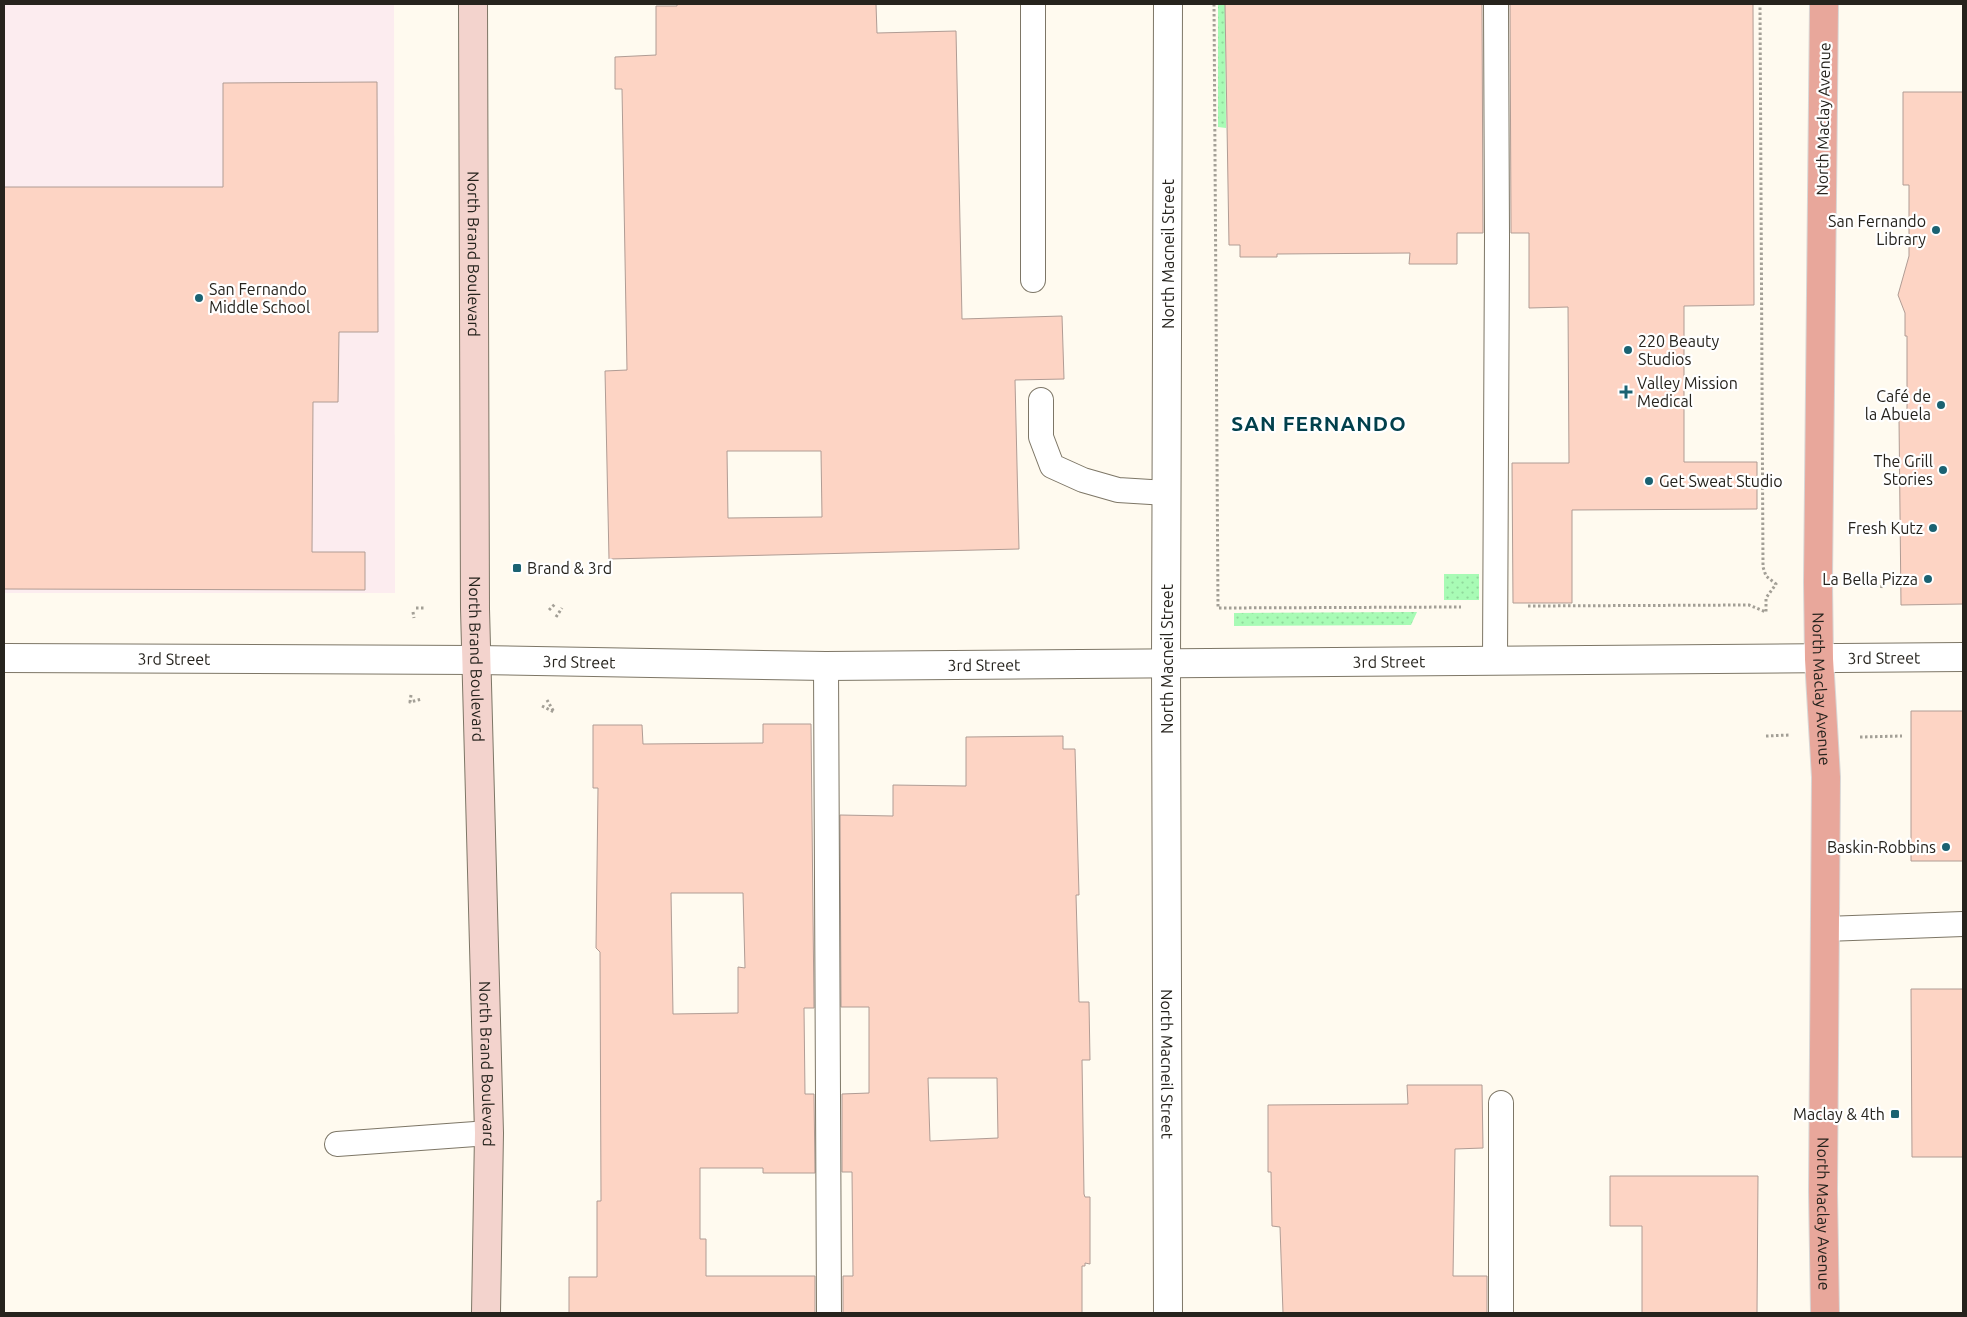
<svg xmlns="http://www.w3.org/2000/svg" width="1967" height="1317" font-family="Ubuntu,sans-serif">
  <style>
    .education { fill: #fcecef }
    .grass { fill: url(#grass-dots) }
    .building { fill: #fdd4c4; stroke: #b09c94; fill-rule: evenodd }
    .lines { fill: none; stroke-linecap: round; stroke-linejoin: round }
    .lane-casing { stroke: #7d7666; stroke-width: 26 }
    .street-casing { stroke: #7d7666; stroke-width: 30 }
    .secondary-casing { stroke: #7d7666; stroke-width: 30 }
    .primary-casing { stroke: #d8d7d6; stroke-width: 30 }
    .path { stroke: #a39f96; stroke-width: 3; stroke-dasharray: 2.5 2.5; stroke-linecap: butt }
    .lane { stroke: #fff; stroke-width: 24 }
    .street { stroke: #fff; stroke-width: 28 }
    .secondary { stroke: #f3d3cd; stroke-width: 28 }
    .primary { stroke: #e8a79b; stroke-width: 28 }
    .poi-dot { fill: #1b6272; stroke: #fff; stroke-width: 2 }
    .labels { text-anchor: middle; stroke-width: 4.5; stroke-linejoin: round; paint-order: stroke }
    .street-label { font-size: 16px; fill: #26231d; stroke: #fff }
    .poi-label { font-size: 16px; fill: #26231d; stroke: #fff; text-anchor: end }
    .district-label { font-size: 21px; font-weight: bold; letter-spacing: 1px; fill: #02404c; stroke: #fff }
  </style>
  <defs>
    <pattern id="grass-dots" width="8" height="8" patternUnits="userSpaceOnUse" patternTransform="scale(1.25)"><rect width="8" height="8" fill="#a8fbb5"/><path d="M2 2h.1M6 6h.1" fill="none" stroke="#90d79b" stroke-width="1.8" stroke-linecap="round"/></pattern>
  </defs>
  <rect width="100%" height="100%" fill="#fffaef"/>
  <path class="education" d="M4,4h390l1,589h-391z"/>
  <path class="grass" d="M1218,4h7l1,124 -8,-1z
    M1444,574h35v26h-35z
    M1417,612l-6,13 -177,1v-13z"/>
  <path class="building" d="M677,4h199l1,29 79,-2 6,288 100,-3 2,63 -49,1 4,169 -410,10 -4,-188 22,-1 -5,-281h-7v-32l41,-2v-49h21zM727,451h94l1,66 -94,1z
    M1225,4h257l1,229h-26v31h-48l1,-11 -133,1v3h-37v-12h-11z
    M1510,4h243l1,301 -70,1v156h73v47l-185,1v93h-59l-1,-140h57l-1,-156 -39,1v-75h-18z
    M377,82l1,250h-39l-1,70h-25l-1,150h53v38l-361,-1v-402h219v-104z
    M1903,92h60v512l-62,1 -2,-186 8,-1v-82h-2v-23l-7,-18 11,-39v-71h-6z
    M1911,711h52v150h-52z
    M763,724h48l3,284h-10l1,86h9l1,79h-52v-5h-63v71h6v37h109v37h-246v-36h28v-76h4l-1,-249 -4,-4 2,-160h-5v-63h49l1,19 120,-1zM671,893h72l2,75 -7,-1v46l-65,1z
    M1063,736v13h12l4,146h-3l3,107h10l1,58h-8l2,134 1,3h5v67l-5,-1v3h-3v47h-239v-37h10l-1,-104h-10v-78l27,-1v-86h-28l-1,-192 53,1v-31l73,1v-49zM928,1078h69l1,60 -68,3z
    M1911,989h52v168h-51z
    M1407,1085h75l1,63 -28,1 -2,127h34v37h-204l-3,-86 -8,-1 -1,-54h-3v-67l140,-1z
    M1610,1176h148l-1,137h-115v-87h-32z"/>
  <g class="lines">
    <defs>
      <path id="lane" d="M1033,280v-276
        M1041,400v37l11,29 31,14 35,10 49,3
        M1495,661l2,-423 -1,-234
        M826,666l3,647
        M1825,929l138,-5
        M1501,1103v210
        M337,1144l152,-11"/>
      <g id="street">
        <path id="s1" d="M1168,4l-2,660 2,649"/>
        <path id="s2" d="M4,658l472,2 350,6 1137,-9"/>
      </g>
      <g id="secondary">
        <path id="s3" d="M473,4l2,605 14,524 -3,180"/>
      </g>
      <g id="primary">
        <path id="s4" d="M1824,4l-6,578 1,77 7,118 -3,414 2,122"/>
      </g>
    </defs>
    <use href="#lane" class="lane-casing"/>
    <use href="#street" class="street-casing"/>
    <use href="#secondary" class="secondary-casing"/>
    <use href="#primary" class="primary-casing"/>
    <path class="path" d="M1214,4l4,604 243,-1
      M1861,581l22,6
      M1528,606l221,-1 17,7v-14l10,-14 -10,-8 -3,-9 -3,-563
      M416,608h9
      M549,610l7,-7
      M413,612l1,6
      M556,617l6,-9
      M411,695l-1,7 12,-3
      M542,706l12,6 -7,-12
      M1766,736l23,-1
      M1860,737l42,-1"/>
    <use href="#lane" class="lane"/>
    <use href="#street" class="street"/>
    <use href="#secondary" class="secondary"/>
    <use href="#primary" class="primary"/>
  </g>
  <g class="poi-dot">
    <circle cx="1936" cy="230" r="5"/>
    <circle cx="199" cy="298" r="5"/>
    <circle cx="1628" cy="350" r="5"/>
    <path d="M1623.5 384.5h5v5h5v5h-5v5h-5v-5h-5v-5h5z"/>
    <circle cx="1941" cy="405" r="5"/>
    <circle cx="1943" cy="470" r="5"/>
    <circle cx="1649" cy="481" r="5"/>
    <circle cx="1933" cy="528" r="5"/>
    <rect x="512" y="563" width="10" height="10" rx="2.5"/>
    <circle cx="1928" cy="579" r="5"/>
    <circle cx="1946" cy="847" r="5"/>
    <rect x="1890" y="1109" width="10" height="10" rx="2.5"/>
  </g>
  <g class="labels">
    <g class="street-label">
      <text transform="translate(1823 119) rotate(-89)" y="6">North Maclay Avenue</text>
      <text dy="6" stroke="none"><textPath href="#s3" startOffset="250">North Brand Boulevard</textPath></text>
      <text transform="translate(1168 254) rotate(-90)" y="6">North Macneil Street</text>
      <text dy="6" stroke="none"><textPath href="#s2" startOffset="1880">3rd Street</textPath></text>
      <text dy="6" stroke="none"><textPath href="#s2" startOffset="170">3rd Street</textPath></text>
      <text dy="6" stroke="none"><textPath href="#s3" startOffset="655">North Brand Boulevard</textPath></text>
      <text transform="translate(1167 659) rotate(-90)" y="6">North Macneil Street</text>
      <text dy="6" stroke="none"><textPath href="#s2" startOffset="575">3rd Street</textPath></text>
      <text dy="6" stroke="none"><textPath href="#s2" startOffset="1385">3rd Street</textPath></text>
      <text dy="6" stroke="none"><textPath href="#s2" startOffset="980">3rd Street</textPath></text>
      <text dy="6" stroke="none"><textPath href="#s4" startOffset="685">North Maclay Avenue</textPath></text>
      <text dy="6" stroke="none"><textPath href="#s3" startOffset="1060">North Brand Boulevard</textPath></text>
      <text dy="6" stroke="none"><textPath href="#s1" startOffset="1060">North Macneil Street</textPath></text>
      <text dy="6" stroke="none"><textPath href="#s4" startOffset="1210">North Maclay Avenue</textPath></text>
    </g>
    <g class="poi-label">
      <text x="1926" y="227">San Fernando<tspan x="1926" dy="18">Library</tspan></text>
      <text x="209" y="295" text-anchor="start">San Fernando<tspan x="209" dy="18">Middle School</tspan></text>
      <text x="1638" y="347" text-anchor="start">220 Beauty<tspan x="1638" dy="18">Studios</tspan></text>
      <text x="1637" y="389" text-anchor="start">Valley Mission<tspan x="1637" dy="18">Medical</tspan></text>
      <text x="1931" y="402">Café de<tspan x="1931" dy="18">la Abuela</tspan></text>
      <text x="1933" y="467">The Grill<tspan x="1933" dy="18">Stories</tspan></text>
      <text x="1659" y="487" text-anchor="start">Get Sweat Studio</text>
      <text x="1923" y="534">Fresh Kutz</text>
      <text x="527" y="574" text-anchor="start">Brand &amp; 3rd</text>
      <text x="1918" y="585">La Bella Pizza</text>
      <text x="1936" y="853">Baskin-Robbins</text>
      <text x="1885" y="1120">Maclay &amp; 4th</text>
    </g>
    <g class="district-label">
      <text x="1319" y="431">SAN FERNANDO</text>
    </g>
  </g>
  <rect width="1967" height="1317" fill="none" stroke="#26231d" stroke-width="10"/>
</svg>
